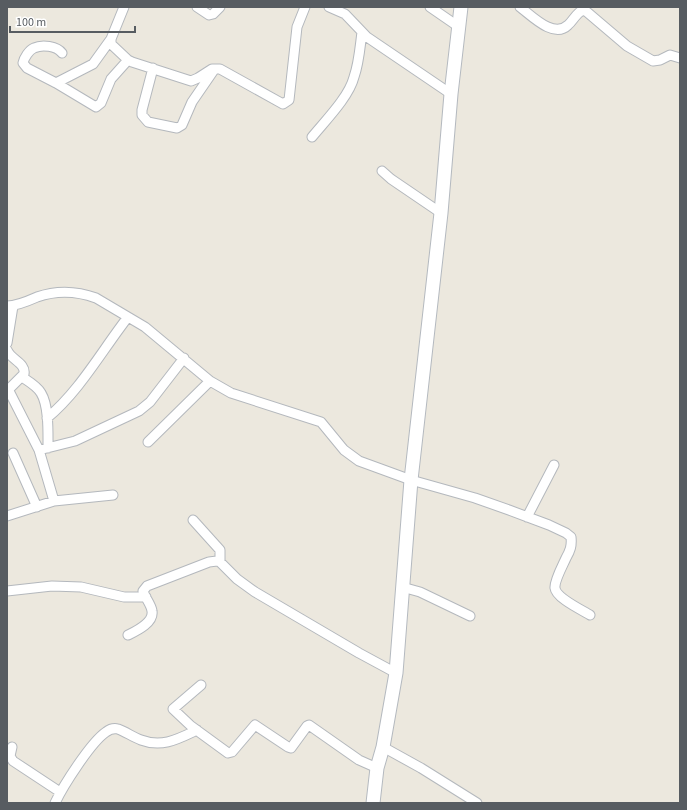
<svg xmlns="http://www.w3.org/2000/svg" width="687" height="810" font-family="'Source Sans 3',sans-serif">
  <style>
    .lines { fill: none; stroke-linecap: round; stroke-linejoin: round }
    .street-casing { stroke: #b4b8bd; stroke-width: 11 }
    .secondary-casing { stroke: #b4b9bf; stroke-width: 15 }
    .street { stroke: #fff; stroke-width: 9 }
    .secondary { stroke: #fff; stroke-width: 13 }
  </style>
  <rect width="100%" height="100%" fill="#ece8de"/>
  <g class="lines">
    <defs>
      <path id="street" d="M124,7l-13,32v5l17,16 4,2 59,19 7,-3 14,-9h8l63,35 6,-4 8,-73 8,-20
        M197,7l12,8 4,-1 7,-7
        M329,7l16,7 22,23 84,57
        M430,7l29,20
        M520,7c12,9 34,32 48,18 5,-4 8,-12 15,-15l4,2 40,34 26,15 7,-1 10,-5 10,3
        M62,53c-5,-7 -20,-9 -28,-5 -5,2 -10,10 -11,15l4,5 29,15 40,24 5,-4 10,-24 17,-19
        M153,68l-11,42v5l6,7 29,6 5,-3 10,-23 22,-32
        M56,83l37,-19 18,-25
        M312,137c13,-16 37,-40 42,-60 5,-14 6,-30 8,-45
        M382,171l9,8 50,34
        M7,306c10,0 21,-5 30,-9 20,-7 40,-6 59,1l49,29 65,54 21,12 90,29 23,28 15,11 52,19 64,18 34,12 40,15 17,8 5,4c1,9 -1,14 -5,21 -3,7 -12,23 -11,30 1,10 27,22 35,27
        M7,343l6,-37
        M7,350c4,10 19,13 17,24l-17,17
        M22,377c6,4 15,9 19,16 8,13 7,40 7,55
        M8,389l31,61 15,51
        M47,418c32,-26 56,-69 81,-101
        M148,442l62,-61
        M39,450l36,-9 64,-30 11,-9 34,-44
        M13,453l24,54
        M7,516l47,-15 59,-6
        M527,517l27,-52
        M193,520l27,30v12
        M402,587l18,5 50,24
        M7,591l45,-5 29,1 43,10h22
        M128,635c8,-4 26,-12 24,-24 -1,-7 -7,-13 -9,-20l4,-5 62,-24 8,-1 3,1 17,17 18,13 104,61 37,20
        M201,685l-28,24 18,17 37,27 4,-1 23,-27 33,22 3,1 16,-22 2,-1 50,35 18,8
        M12,747l-2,9 3,5 47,31
        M383,747l38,21 56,35
        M55,803c8,-17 36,-61 51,-71 4,-3 8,-4 12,-3 8,3 15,8 23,11 21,8 37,-1 56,-10"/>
      <path id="secondary" d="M373,803l4,-35 6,-21 13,-74 15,-193 30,-267 10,-119 10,-87"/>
    </defs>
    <use href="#street" class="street-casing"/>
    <use href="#secondary" class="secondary-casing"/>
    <use href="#street" class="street"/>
    <use href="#secondary" class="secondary"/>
  </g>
  <rect width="687" height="810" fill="none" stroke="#575c61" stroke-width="16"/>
  <path d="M10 26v6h125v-6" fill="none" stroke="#575c61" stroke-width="2"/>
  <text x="16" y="26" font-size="12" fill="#575c61" stroke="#ffffff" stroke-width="3" paint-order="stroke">100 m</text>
</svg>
